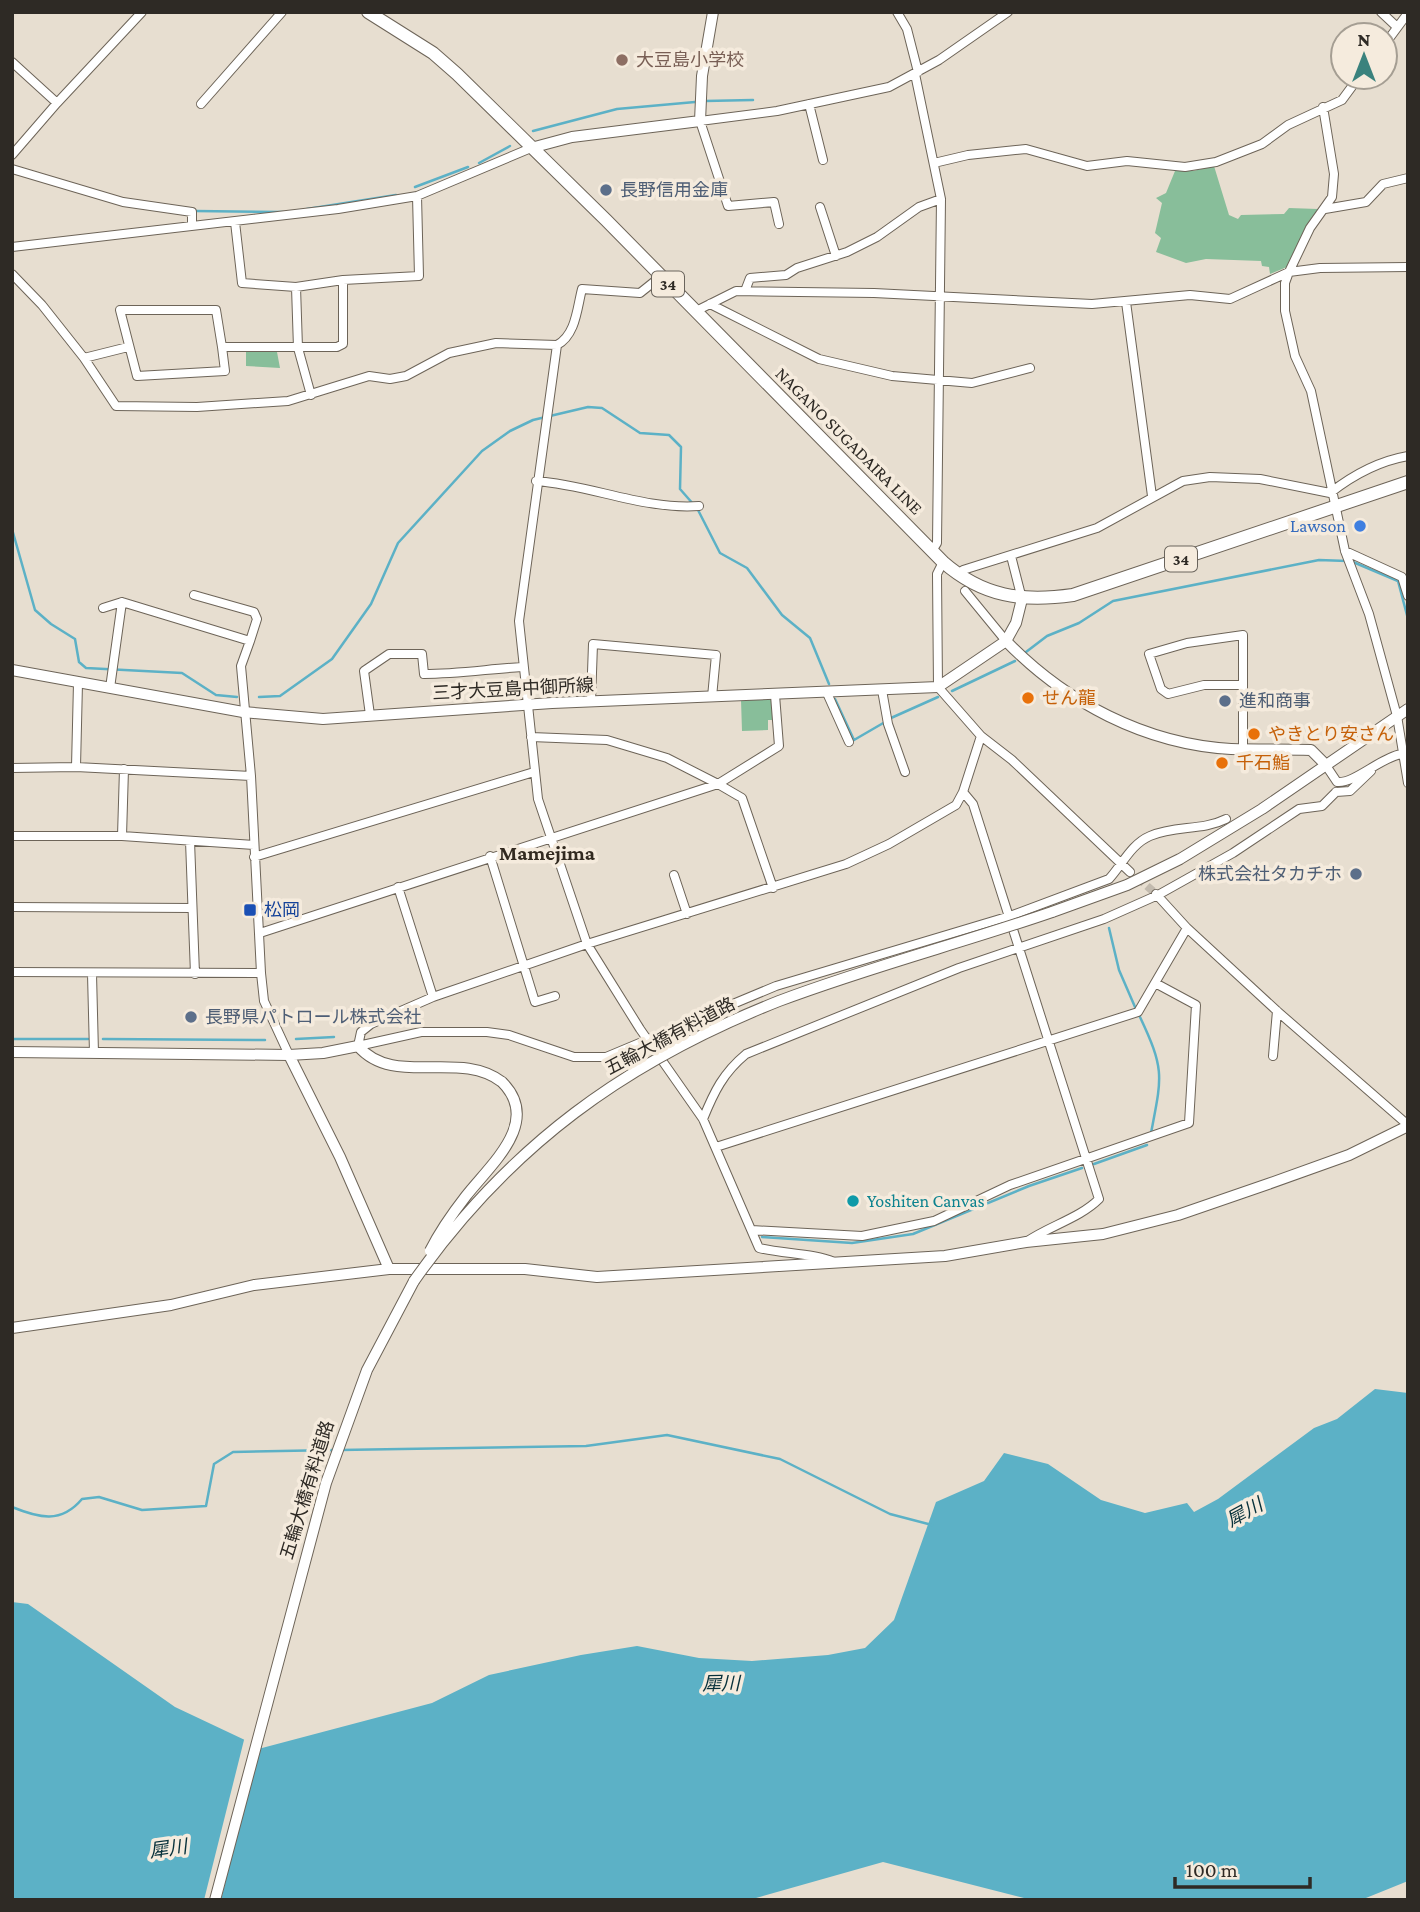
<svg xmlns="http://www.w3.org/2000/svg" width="1420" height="1912" font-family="'Crimson Pro','Noto Sans JP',serif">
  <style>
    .green { fill: #88be9a }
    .water { fill: #5cb1c6 }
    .pier { fill: #e7ded0 }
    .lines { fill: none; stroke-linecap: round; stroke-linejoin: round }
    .stream { stroke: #5cb1c6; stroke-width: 2.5 }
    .street-tunnel { stroke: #c2baae; stroke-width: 8; stroke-dasharray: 8 4; stroke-linecap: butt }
    .street-casing { stroke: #6d6458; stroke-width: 10 }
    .secondary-casing { stroke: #6d6458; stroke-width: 12 }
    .primary-casing { stroke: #6d6458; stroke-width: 14 }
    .street { stroke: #fff; stroke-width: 8 }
    .secondary { stroke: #fff; stroke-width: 10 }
    .primary { stroke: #fff; stroke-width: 12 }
    .secondary-bridge-casing { stroke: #6d6458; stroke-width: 12; stroke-linecap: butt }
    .secondary-bridge { stroke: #fff; stroke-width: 10 }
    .education-dot { fill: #8d6e63; stroke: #f5ebdd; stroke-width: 2.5 }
    .service-dot { fill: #5c6f8a; stroke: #f5ebdd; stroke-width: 2.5 }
    .shop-dot { fill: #3f7fe0; stroke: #f5ebdd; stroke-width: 2.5 }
    .food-dot { fill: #e8710a; stroke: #f5ebdd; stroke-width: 2.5 }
    .transit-dot { fill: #1a4fb4; stroke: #f5ebdd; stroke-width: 2.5 }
    .culture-dot { fill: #0f9aa8; stroke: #f5ebdd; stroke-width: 2.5 }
    .labels { text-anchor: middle; stroke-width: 7; stroke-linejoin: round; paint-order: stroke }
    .shield { fill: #f5ebdd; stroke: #6a645c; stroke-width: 2 }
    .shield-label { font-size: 16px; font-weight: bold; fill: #2e2a25 }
    .education-label { font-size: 18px; fill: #785e54; stroke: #f5ebdd; text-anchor: start }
    .service-label { font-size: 18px; fill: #4e5e75; stroke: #f5ebdd; text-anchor: start }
    .street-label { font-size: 18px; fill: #2e2a25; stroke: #f5ebdd }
    .shop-label { font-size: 18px; fill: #366cbe; stroke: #f5ebdd; text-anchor: end }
    .food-label { font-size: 18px; fill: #c56008; stroke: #f5ebdd; text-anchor: start }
    .transit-label { font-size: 18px; fill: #164399; stroke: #f5ebdd; text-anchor: start }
    .culture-label { font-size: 18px; fill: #0d838f; stroke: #f5ebdd; text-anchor: start }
    .water-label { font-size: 19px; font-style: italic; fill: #07313b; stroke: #f5ebdd }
    .quarter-label { font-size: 21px; font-weight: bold; fill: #322a20; stroke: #f5ebdd }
  </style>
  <rect width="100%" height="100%" fill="#e7ded0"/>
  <path class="green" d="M1214,166l15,49 9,4 3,-4 43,-1 5,-6 29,1 -31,58 -17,7 -1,-7 -7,-1 -1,-5 -55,-2 -20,4 -30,-11 5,-14 -6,-5 7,-30 -6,-5 10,-5 9,-22h18z
    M246,351l31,1 3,16 -34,-2z
    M769,699l4,2v19h-5v10l-26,1 -1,-31z"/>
  <path class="water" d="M1375,1389l33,4v488l-47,19h-329l-149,-38 -134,38h-737v-298l16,2 147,103 87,41 170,-45 57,-28 92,-20 56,-9 62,12 53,3 76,-6 37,-7 29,-28 42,-118 48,-21 20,-28 44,11 53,36 44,13 42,-10 7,9 24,-13 96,-71 23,-9z"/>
  <path class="pier" d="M245,1736l15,7 -39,157h-17z"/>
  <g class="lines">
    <path class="stream" d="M705,101l48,-1
      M533,131l84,-22 78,-7
      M479,163l31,-17
      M415,187l53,-20
      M307,209l89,-14
      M195,211l88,1
      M698,510l22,43 27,15 35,47 28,23 19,46
      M12,529l23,81 16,14 24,15 4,23 7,6 96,5 34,22 21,2
      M1353,562l45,19 10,38
      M1026,652l21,-16 32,-13 34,-22 206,-41 28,1
      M952,691l63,-30
      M259,697l21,-1 52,-37 39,-55 27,-61 84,-92 28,-20 23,-11 55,-13 14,1 38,25 29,2 12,12 -1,42 14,16
      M835,699l19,41 31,-18
      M891,718l47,-21
      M1109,928l10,42 16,37
      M1140,1017c25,53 22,59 11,116
      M12,1039h76
      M103,1039l162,1
      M296,1039l38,-2
      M1094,1164l53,-19
      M762,1237l90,6 61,-9 116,-48 53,-18
      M340,1450l246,-4 81,-11 113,24 110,55 42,11
      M12,1507c27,11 49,17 70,-8l17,-2 43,13 64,-4 8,-42 19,-12 101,-2"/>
    <path class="street-tunnel" d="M1138,878l16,14"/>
    <defs>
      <path id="street" d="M897,12l10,17 11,43
        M1381,12l16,15
        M1385,44l23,-31
        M12,62l45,41 -45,52
        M915,74l26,125 -4,344 -5,8
        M57,103l85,-91
        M201,104l81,-92
        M809,104l14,56
        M1323,107l11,67 -2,23 -22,31 -21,44 -4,11v28l10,45 16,35 34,160 24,63 28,102 11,67
        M934,163l34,-8 58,-6 61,17 40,-5 58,6 31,-5 46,-18 26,-19 54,-25 17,-23
        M12,169l111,33 69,10v13
        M820,207l16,49
        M1325,209l41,-7 17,-18 25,-6
        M235,222l7,61 54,4 47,-7 76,-4 -2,-80
        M779,224l-5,-22 -46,4 -28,-85 77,-10 112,-24 50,-27 69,-48
        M12,247l326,-38 79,-13 114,-48
        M12,274l30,31 42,53 44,-11
        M660,277l-20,16 -58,-4c-5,19 -6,46 -25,56l-38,276 19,178 49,145 53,85 63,90 56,129c24,6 55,5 75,14
        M296,287l2,61 13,47
        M745,291l5,-13 36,-3 11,-7 50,-16 30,-15 42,-30 22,-8
        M1126,302l26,194
        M710,304l109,55 73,17 80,7 58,-15
        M696,311l40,-20 138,2 218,11 98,-9 40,4 59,-27 31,-4 88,-1
        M222,347l-6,-37h-96l17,66 88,-5 -3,-24h115l6,-3v-64
        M84,358l32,48 81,1 91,-6 81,-25 21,3 16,-3 43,-23 47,-10 61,2
        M536,481c55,4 108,29 163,25
        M1345,551l57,26 6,19
        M1011,556l11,43
        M943,562l-6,12 1,113 43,49 31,24 118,112
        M963,570l134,-42 86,-47 27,-4 50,2 70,14c23,-18 49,-32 78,-37
        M965,591l41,50
        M194,595l60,17 3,7 -7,22
        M103,608l19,-6
        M110,688l12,-86 128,39 -9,25 10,110 10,197 3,28 25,54
        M882,690l6,34 17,48
        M827,693l22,49
        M591,701l2,-57 123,11 -4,42
        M370,715l-6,-44 25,-17h33l2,20c33,0 65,-5 98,-7
        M981,736l-18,56 -7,13 -67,39 -43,20 -259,80 -154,53 -62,27 -10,8 -3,14 63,-14h66l22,3 65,22h32l170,-71 234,-70 99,-37c13,-14 22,-35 41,-43 25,-11 52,-5 76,-17
        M531,737l76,3 60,18 51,26 61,-38 -4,-51
        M1243,749v-114l-56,8 -38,11 12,35 7,5 36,-9h39
        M1325,764l12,18c17,2 43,-24 64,-28
        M76,767l2,-84
        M12,768l64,-1 175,9
        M963,792l10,12 126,395c-19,19 -50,27 -73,43
        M1336,792l14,-1 21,-20
        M12,836h110l132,9
        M122,836l2,-67
        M190,841l5,133
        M490,856l45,146 20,-6
        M254,857l280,-85
        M674,875l13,39
        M398,887l35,110
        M1156,894l31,34 90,83 131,114
        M12,907l180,1
        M260,933l458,-149 24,14 31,90
        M12,972l249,1
        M92,974l2,79
        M1273,1056l4,-45
        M703,1119c11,-27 20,-46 43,-65l213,-86 145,-49 54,-24 75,-42 66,-44 23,-3 14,-14
        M716,1147l422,-135 49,-84
        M752,1230l110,6 72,-15 76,-36 179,-62 7,-118 -39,-21"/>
      <path id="secondary" d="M531,148l41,-11 128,-16 2,-45 11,-64
        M1006,641c59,61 139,103 225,108 27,1 53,0 80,1l14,14
        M12,670l231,42 80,7 229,-16 386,-16 68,-46 10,-18 6,-24
        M1052,912l75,-27 53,-26 82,-50 146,-100
        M12,1052l277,3 34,-2 35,-7c36,42 101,3 144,36
        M289,1055l51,102 49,112
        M12,1328l159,-23 83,-20 135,-16h136l72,8 348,-21 81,-14 77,-8 75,-19 90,-31 81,-29 59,-29
        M215,1900l111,-417 41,-113 47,-89"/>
      <path id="primary" d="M368,12l65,41 24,21 149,146 337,342c40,35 79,40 130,33l335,-113"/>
    </defs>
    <use href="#street" class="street-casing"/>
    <use href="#secondary" class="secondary-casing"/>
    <use href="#primary" class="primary-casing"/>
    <use href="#street" class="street"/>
    <use href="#secondary" class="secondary"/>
    <use href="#primary" class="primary"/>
    <defs>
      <path id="secondary-bridge" d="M430,1251c10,-20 22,-37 36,-55 25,-32 76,-74 36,-114
        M414,1281c96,-136 211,-219 365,-280 90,-34 183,-58 273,-89"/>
    </defs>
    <use href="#secondary-bridge" class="secondary-bridge-casing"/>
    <use href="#secondary-bridge" class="secondary-bridge"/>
  </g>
  <circle class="education-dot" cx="622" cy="60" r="7"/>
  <g class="service-dot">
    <circle cx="606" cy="190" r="7"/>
    <circle cx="1225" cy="701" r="7"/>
    <circle cx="1356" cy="874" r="7"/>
    <circle cx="191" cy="1017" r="7"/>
  </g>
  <circle class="shop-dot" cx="1360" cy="526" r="7"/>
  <g class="food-dot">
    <circle cx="1028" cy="698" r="7"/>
    <circle cx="1254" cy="734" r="7"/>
    <circle cx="1222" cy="763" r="7"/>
  </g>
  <rect class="transit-dot" x="243" y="903" width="14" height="14" rx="3.5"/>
  <circle class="culture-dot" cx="853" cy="1201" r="7"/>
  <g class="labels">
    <g class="shield">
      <rect x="652" y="271.5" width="32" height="25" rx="5"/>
      <rect x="1165" y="546.5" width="32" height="25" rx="5"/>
    </g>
    <g class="shield-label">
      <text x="668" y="290">34</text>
      <text x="1181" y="565">34</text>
    </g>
    <g class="education-label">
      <text x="636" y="66">大豆島小学校</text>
    </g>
    <g class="service-label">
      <text x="620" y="196">長野信用金庫</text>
      <text x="1239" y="707">進和商事</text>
      <text x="1342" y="880" text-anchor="end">株式会社タカチホ</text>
      <text x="205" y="1023">長野県パトロール株式会社</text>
    </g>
    <g class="street-label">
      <text transform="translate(849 441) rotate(45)" y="6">NAGANO SUGADAIRA LINE</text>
      <text transform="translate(513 689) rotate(-3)" y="6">三才大豆島中御所線</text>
      <text transform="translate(670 1036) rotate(-28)" y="6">五輪大橋有料道路</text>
      <text transform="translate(307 1490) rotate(-73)" y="6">五輪大橋有料道路</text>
    </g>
    <g class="shop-label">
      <text x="1346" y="532">Lawson</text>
    </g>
    <g class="food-label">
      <text x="1042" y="704">せん龍</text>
      <text x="1268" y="740">やきとり安さん</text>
      <text x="1236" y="769">千石鮨</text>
    </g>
    <g class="transit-label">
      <text x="264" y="916">松岡</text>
    </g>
    <g class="culture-label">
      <text x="867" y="1207">Yoshiten Canvas</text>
    </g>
    <g class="water-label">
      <text transform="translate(1244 1512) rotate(-29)" y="7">犀川</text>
      <text transform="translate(721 1683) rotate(-1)" y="7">犀川</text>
      <text transform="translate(168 1848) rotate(-8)" y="7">犀川</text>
    </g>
    <g class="quarter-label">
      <text x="547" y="860">Mamejima</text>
    </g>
  </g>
  <rect width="1420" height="1912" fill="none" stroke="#2e2a25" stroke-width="28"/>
  <g transform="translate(1364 56)"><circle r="33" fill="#f5ebdd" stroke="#a59e93" stroke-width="2"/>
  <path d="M0-5L12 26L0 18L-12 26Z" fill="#3a827d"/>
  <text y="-10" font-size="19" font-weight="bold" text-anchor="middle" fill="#2e2a25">N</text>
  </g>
  <path d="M1175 1877v10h135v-10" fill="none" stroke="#2e2a25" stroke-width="3.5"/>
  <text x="1186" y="1877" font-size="21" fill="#2e2a25" stroke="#f5ebdd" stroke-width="5" paint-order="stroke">100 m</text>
</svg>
